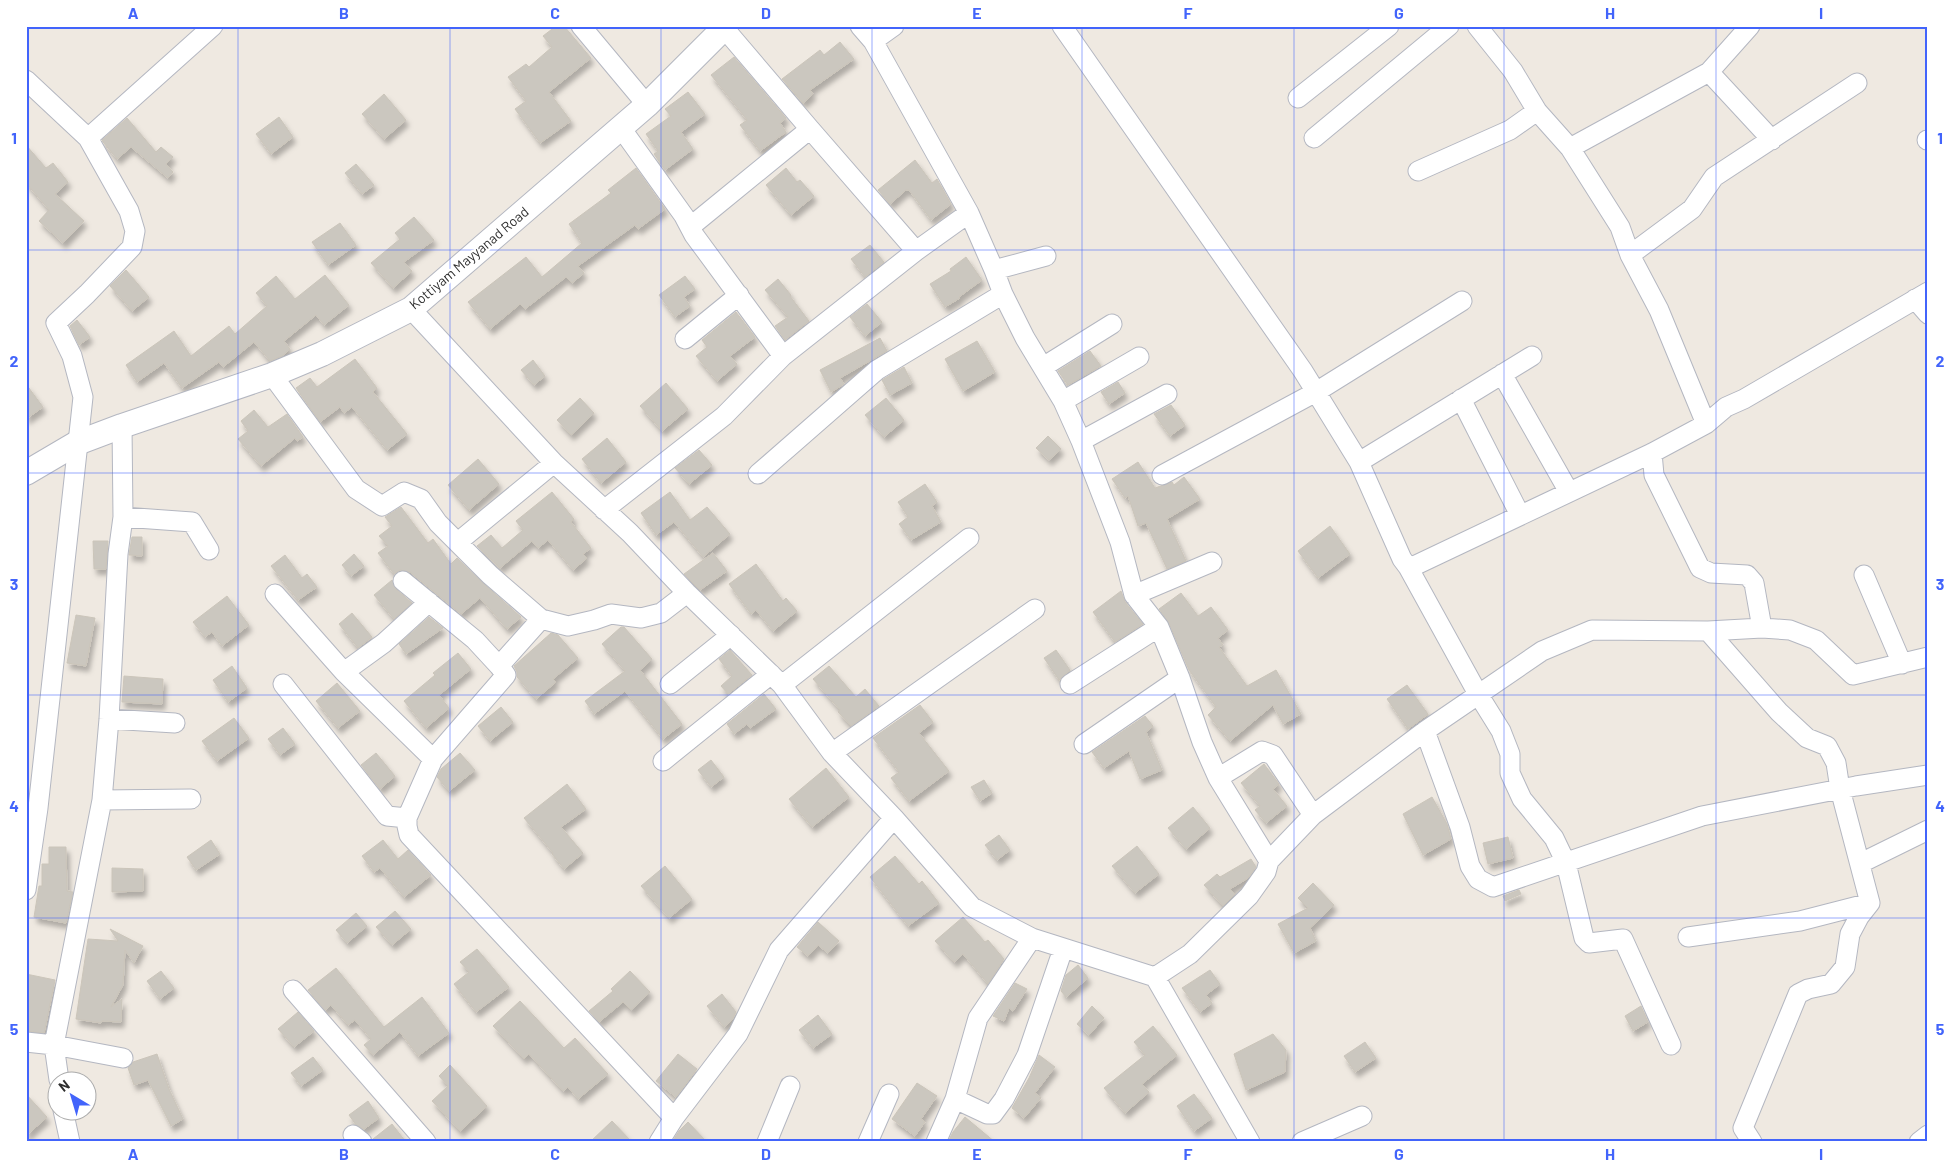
<svg xmlns="http://www.w3.org/2000/svg" width="1954" height="1168" font-family="Barlow,sans-serif">
  <style>
    .building { fill: #cbc7bf; stroke: #cbc5ba; filter: url(#shadow) }
    .lines { fill: none; stroke-linecap: round; stroke-linejoin: round }
    .minor-casing { stroke: #b4b7c1; stroke-width: 21 }
    .tertiary-casing { stroke: #b4b7c1; stroke-width: 26 }
    .minor { stroke: #fff; stroke-width: 19 }
    .tertiary { stroke: #fff; stroke-width: 24 }
    .grid { fill: none; stroke: #4264fb; stroke-width: 1; stroke-opacity: 0.55 }
    .labels { text-anchor: middle; stroke-width: 4.5; stroke-linejoin: round; paint-order: stroke }
    .street-label { font-size: 14px; fill: #2e2e2e; stroke: #fff }
    .neatline { fill: none; stroke: #4264fb; stroke-width: 2 }
    .grid-label { font-size: 16px; text-anchor: middle; font-weight: bold; fill: #4264fb }
  </style>
  <defs>
    <filter id="shadow"><feDropShadow dx="3" dy="5.5" stdDeviation="2.5" flood-color="#0004"/></filter>
  </defs>
  <rect width="100%" height="100%" fill="#efe9e1"/>
  <path class="building" d="M556,26h8l27,32 -42,34 22,29 -31,22 -25,-34 11,-8 -18,-24 18,-13 3,3 23,-20 -9,-11z
    M840,42l14,17 -44,31 3,4 -10,9 -21,-24 38,-29 4,5z
    M734,57l52,61 -6,5 6,9 -26,19 -20,-26 7,-5 -36,-45z
    M688,92l17,22 -24,18 12,17 -28,21 -11,-16 4,-3 -12,-17 25,-18 -6,-7z
    M384,94l22,26 -22,19 -22,-25z
    M279,117l14,20 -22,17 -15,-20z
    M127,118l29,34 5,-5 12,10 -7,7 7,8 -5,6 -37,-31 -14,12 -14,-17 -1,-2z
    M26,145l20,23 7,-5 15,19 -13,12 29,27 -21,22 -24,-22 10,-11 -23,-27z
    M915,160l17,23 5,-4 14,25 -20,16 -22,-30h-3l-16,14 -12,-14z
    M356,164l18,21 -12,9 -17,-21z
    M636,168l29,41 -27,20 -3,-4 -57,41 6,7 -12,10 -6,-6 -41,32 -5,-5 -30,25 -22,-27 58,-45 16,20 40,-34 -13,-19 42,-31 -3,-3z
    M786,168l11,14 3,-2 14,16 -23,19 -25,-30z
    M414,217l20,23 -30,22 8,9 -19,17 -22,-25 29,-24 -5,-6z
    M340,223l16,22 -28,20 -16,-23z
    M870,245l14,17 -19,15 -14,-18z
    M966,257l16,23 -23,17 1,1 -15,9 -15,-23 21,-13 -1,-2z
    M126,270l23,27 -17,14 -22,-25z
    M325,275l24,30 -25,20 -8,-10 -32,26 6,8 -8,7 -12,5 -16,-19 -31,25 -4,-5 -37,26 -18,-25 -27,19 -11,-17 48,-34 17,25 38,-30 6,8 32,-28 -11,-13 20,-17 19,23z
    M685,276l10,13 -11,8 6,9 -15,11 -16,-22z
    M778,279l13,16 -1,1 19,25 -24,19 -10,-14 13,-9 -23,-27z
    M867,304l15,18 -17,14 -15,-19z
    M736,312l19,25 -25,19 7,8 -20,17 -21,-25 11,-9 -5,-7z
    M77,320l13,17 -11,8 -9,-19z
    M880,338l7,13 -47,27 4,6 -13,8 -11,-22z
    M977,341l18,31 -32,19 -18,-32z
    M1090,351l11,15 -33,19 -10,-14z
    M355,359l22,29 -4,4 34,42 -20,16 -35,-43 -8,6 -4,-6 -20,15 -24,-34 14,-10 7,9z
    M533,360l12,16 -11,9 -13,-15z
    M904,367l8,16 -22,12 -8,-15z
    M1118,382l7,11 -16,11 -8,-12z
    M666,383l22,26 -26,22 -22,-25z
    M26,384l17,23 -17,12z
    M580,398l14,15 -23,22 -14,-15z
    M886,398l18,22 -20,17 -19,-22z
    M1171,405l14,20 -15,11 -16,-22z
    M254,410l14,17 19,-13 16,23 -6,4 -2,-3 -34,28 -23,-27 10,-8 -7,-10z
    M1048,436l13,13 -12,11 -13,-12z
    M607,438l19,24 -25,21 -19,-24z
    M699,450l13,15 -23,19 -14,-16z
    M478,459l21,25 -30,26 -21,-25z
    M1138,462l17,26 17,-6 2,3 10,-8 16,22 -33,20 19,42 -19,8 -21,-46 -8,3 -10,-30 -3,2 -13,-19z
    M925,484l12,18 -5,4 9,16 -30,18 -12,-16 9,-7 -10,-15z
    M552,492l22,27 -3,3 20,26 -8,6 4,4 -14,12 -25,-30 -10,8 -6,-7 -32,27 -23,-22 14,-11 11,13 21,-18 -7,-9z
    M670,492l20,28 17,-13 23,27 -27,23 -29,-35 -18,13 -15,-22z
    M401,507l27,36 5,-4 18,25 6,-6 26,25 38,34 -14,12 -27,-31 -19,16 -51,-42 -10,-2 -6,4 -16,-21 10,-7 -9,-10 13,-10 -7,-9z
    M1330,526l20,28 -32,24 -20,-27z
    M132,537h10v19l-13,-1z
    M93,541h15l-2,28h-12z
    M713,553l14,18 -27,19 -16,-16z
    M354,554l10,12 -13,10 -9,-11z
    M285,555l17,23 5,-4 10,13 -19,13 -27,-34z
    M756,564l27,37 3,-3 11,13 -24,20 -17,-21 -5,4 -22,-30z
    M392,580l4,9 16,14 -18,16 -20,-24z
    M1121,591l4,11 18,22 -28,18 -22,-30z
    M1181,593l17,23 13,-9 17,23 -10,8 5,7 -4,2 28,39 29,-16 25,44 -18,10 -10,-19 -43,36 -22,-26 8,-8 -27,-37 -20,-47 -10,-14z
    M227,596l22,29 -27,21 -10,-14 -7,5 -12,-15z
    M352,613l20,24 -14,11 -19,-24z
    M76,615l19,3 -9,48 -19,-3z
    M429,617l14,11 -37,26 -7,-10z
    M621,627h3l28,32 -12,11 42,54 -19,15 -38,-48 -31,23 -9,-13 40,-30 -23,-27z
    M551,633l7,2 20,23 -25,21 3,3 -20,17 -19,-22v-5l-3,-6z
    M730,650l22,25 -24,19 -7,-8 11,-10 -13,-17z
    M1056,650l14,20 -11,10 -15,-22z
    M458,653l13,16 -32,26 10,13 -23,20 -22,-27 31,-26 -2,-2z
    M232,666l15,22 -19,14 -15,-22z
    M829,666l27,31 9,-8 14,17 -28,20 -13,-14 2,-2 -27,-31z
    M124,676l39,3 -1,25 -40,-2z
    M337,683l23,28 -22,17 -22,-27z
    M1407,685l21,29 -20,15 -21,-30z
    M764,694l12,15 -26,19 -3,-4 -13,10 -7,-10z
    M920,705l13,17 -14,11 30,38 -40,30 -18,-23 8,-6 -26,-34z
    M501,707l12,15 -23,19 -12,-15z
    M1145,716l8,10 -7,6 16,38 -22,9 -11,-28 -25,17 -12,-16z
    M234,718l15,20 -32,23 -15,-20z
    M283,728l12,16 -15,11 -12,-16z
    M376,753l19,23 -15,13 -19,-24z
    M460,753l15,17 -26,21 -12,-14 4,-8z
    M711,760l13,17 -13,10 -13,-17z
    M1264,764l15,20 -6,5 14,17 -21,17 -11,-13 5,-4 -19,-23z
    M826,768l23,29 -37,30 -23,-28z
    M984,780l8,13 -12,8 -9,-14z
    M567,784l19,25 -25,18 22,26 -19,16 -12,-15 1,-1 -29,-35z
    M1432,797l15,27 4,15 -28,16 -20,-41z
    M1193,807l17,21 -24,21 -18,-21z
    M999,835l11,15 -13,10 -12,-15z
    M1508,837l5,21 -25,6 -5,-21z
    M211,840l9,14 -24,16 -9,-13z
    M383,840l15,19 10,-9 23,25 -27,22 -24,-29 -6,4 -12,-16z
    M1137,846l22,28 -24,19 -23,-27z
    M49,847h17l1,44 6,1 -7,31 -32,-6 5,-31h3v-22h7z
    M895,856l24,28 3,-3 17,22 -31,23 -38,-49z
    M1251,859l5,8 -8,11 -18,11 5,5 -12,12 -19,-21 13,-11 3,3z
    M665,866l27,33 -23,19 -28,-32z
    M112,868l31,1v22l-31,1z
    M1313,883l21,22 -24,23 6,13 -22,12 -16,-29 30,-16 -10,-10z
    M1519,890l2,4 -16,7 -2,-5z
    M395,911l16,18 -19,16 -16,-18z
    M356,913l11,13 -20,17 -11,-13z
    M963,917l22,25 3,-2 16,19 -16,25 -25,-30 -9,8 -19,-21z
    M818,922l21,19 -11,12 -10,-8 -10,11 -11,-9z
    M110,929l33,17 -9,17 -9,-13 -2,35 -12,22 11,-8 -1,23 -19,-1 -1,2 -25,-4 12,-80 30,2z
    M477,949l32,38 -33,25 -22,-28 15,-12 -9,-10z
    M1078,965l10,13 -22,19 -5,-6 5,-16z
    M336,968l48,59 38,-30 27,36 -31,23 -18,-24 -27,23 -9,-10 7,-6 -16,-19 -7,5 -17,-20 -6,5 -17,-20z
    M1210,970l10,14 -14,11 6,8 -12,9 -18,-24z
    M161,971l13,17 -14,11 -13,-18z
    M630,971l20,21 -19,18 -8,-8 -24,20 -10,-11 24,-20 -2,-2z
    M26,974l29,6 -11,53 -18,-2z
    M1015,983l12,6 -14,22 -4,-3 -5,13 -11,-5z
    M722,994l14,18 -4,8 -8,7 -17,-21z
    M520,1001l44,47 11,-10 33,36 -30,25 -10,-12 -5,4 -34,-37 -5,5 -31,-33z
    M1092,1006l12,12 -15,17 -12,-11z
    M1641,1006l7,16 -15,9 -8,-15z
    M298,1012l16,19 -20,16 -16,-18z
    M818,1015l14,19 -19,14 -14,-18z
    M1153,1026l24,29 -35,29 7,8 -24,21 -21,-25 41,-33 -11,-13z
    M1273,1034l13,16 -1,22 -39,18 -12,-36z
    M1365,1042l11,16 -21,14 -11,-16z
    M157,1054l12,35 14,30 -12,7 -23,-46 -14,5 -6,-17 5,-6z
    M678,1054l19,15 -21,28 -20,-16z
    M1039,1055l16,12 -20,26 6,5 -17,20 -12,-10 17,-30z
    M313,1057l10,13 -22,16 -10,-13z
    M450,1065l37,41 -27,25 -28,-30 16,-15 -9,-10z
    M917,1083l20,13 -16,23 4,3 -10,14 -23,-17z
    M26,1094l21,23 -21,19z
    M1194,1094l18,24 -18,13 -17,-25z
    M368,1101l11,17 -15,11 -8,-4 -7,-10z
    M965,1117l30,25h-47l5,-10z
    M612,1121l20,21h-42z
    M688,1122l19,20h-35l7,-11z
    M392,1124l14,18h-33v-3z"/>
  <g class="lines">
    <defs>
      <path id="minor" d="M581,26l66,79
        M860,26l13,15 96,172 25,57 9,24 22,44 38,63 18,40 39,101 14,53 25,32 21,51 22,64 16,36 51,83
        M1062,26l241,345 56,91 43,97 6,8 70,127 23,37 9,23v19l12,26 32,39 12,25 18,75 5,5 34,-4 48,106
        M1477,26l36,45 24,40 33,37 50,79 10,28 29,55 47,114
        M724,28l86,101 106,122
        M873,41l21,-15
        M1709,72l63,68
        M26,80l62,58
        M1298,98l91,-72
        M621,128l63,88 10,19 89,121
        M1314,138l135,-112
        M1927,140h1
        M1570,148l139,-76 41,-46
        M1418,171l92,-41 27,-19
        M690,227l120,-98
        M1630,255l62,-46 22,-32 143,-94
        M994,270l52,-14
        M1915,299l13,15
        M411,309l143,154 76,70 57,60 95,92 50,68 62,65 78,89 60,31 123,39 95,165
        M685,339l54,-44
        M1043,367l69,-43
        M1502,374l67,118
        M272,375l84,114 26,17 22,-14 17,7 17,24 52,52 51,44
        M1461,399l59,116
        M1063,401l76,-44
        M1081,441l86,-47
        M1652,453l2,22 46,93 11,5 36,2 7,8 8,45
        M1359,462l173,-106
        M758,474l119,-104 126,-76
        M1162,475l154,-83 146,-91
        M604,510l120,-94 59,-60 133,-105 53,-38
        M123,517l69,5 17,28
        M458,542l96,-79
        M1408,567l8,-2 236,-112 54,-29 20,-17 18,-8 184,-107
        M1864,575l38,89
        M403,581l72,59 24,26
        M275,594l69,78 89,87
        M1134,595l78,-33
        M1708,631l71,81 28,26 20,8 9,17 4,26 30,114 -11,14 -9,17 -5,33 -14,17 -23,5 -10,5 -55,134 9,14
        M344,672l40,-29 45,-41
        M283,684l104,132 20,2
        M670,684l61,-49
        M1070,684l89,-57
        M782,685l187,-147
        M109,719l66,4
        M1425,731l35,96 10,39 8,13 15,8 209,-71 154,-30 72,-11
        M1084,744l96,-66
        M832,753l203,-144
        M663,761l108,-87
        M1218,778l44,-27 11,4 40,60
        M102,800l89,-1
        M1865,861l63,-31
        M26,890l12,-82 45,-411 -11,-41 -16,-33 31,-29 45,-47 3,-16 -6,-20 -41,-73 125,-112
        M1688,937l112,-16 70,-18
        M1155,977l35,-23 59,-58 17,-24 3,-11 44,-46 112,-84 117,-80 50,-21 116,1 54,-3 28,2 26,10 37,35 75,-18
        M293,990l133,152
        M26,1042l28,3 48,-245 7,-81 9,-165 5,-37 -1,-91
        M59,1080l-5,-35 69,13
        M955,1099l32,15h6l11,-15 23,-44 36,-106
        M63,1110l7,32
        M674,1118l64,-84 41,-84 115,-132
        M353,1135l9,7
        M659,1142l15,-24 -265,-283 -2,-9v-8l26,-59 73,-84 -7,-9 42,-47 27,7 26,-6 17,-6 30,4 20,-5 26,-20
        M767,1142l23,-56
        M868,1142l21,-48
        M936,1142l19,-43 23,-81 54,-80
        M1302,1142l60,-26
        M1919,1142l9,-7"/>
      <path id="tertiary" d="M26,473l51,-30 45,-17 150,-51 50,-21 89,-45 236,-204 79,-79"/>
    </defs>
    <use href="#minor" class="minor-casing"/>
    <use href="#tertiary" class="tertiary-casing"/>
    <use href="#minor" class="minor"/>
    <use href="#tertiary" class="tertiary"/>
  </g>
  <path class="grid" d="M238,26v1116M450,26v1116M661,26v1116M872,26v1116M1082,26v1116M1294,26v1116M1504,26v1116M1716,26v1116M26,250h1902M26,473h1902M26,695h1902M26,918h1902"/>
  <g class="labels">
    <g class="street-label">
      <text transform="translate(469 258) rotate(-40)" y="5">Kottiyam Mayyanad Road</text>
    </g>
  </g>
  <rect width="1954" height="1168" fill="none" stroke="#ffffff" stroke-width="55"/>
  <g transform="translate(72 1096) rotate(322)"><circle r="24" fill="#ffffff" stroke="#ababab"/>
  <path d="M0-4L9 19L0 12L-9 19Z" fill="#4264fb"/>
  <text y="-8" font-size="14" font-weight="bold" text-anchor="middle" fill="#2e2e2e">N</text>
  </g>
  <rect x="28" y="28" width="1898" height="1112" class="neatline"/>
  <g class="grid-label">
    <text x="133" y="19">A</text>
    <text x="344" y="19">B</text>
    <text x="555" y="19">C</text>
    <text x="766" y="19">D</text>
    <text x="977" y="19">E</text>
    <text x="1188" y="19">F</text>
    <text x="1399" y="19">G</text>
    <text x="1610" y="19">H</text>
    <text x="1821" y="19">I</text>
    <text x="14" y="144">1</text>
    <text x="1940" y="144">1</text>
    <text x="14" y="367">2</text>
    <text x="1940" y="367">2</text>
    <text x="14" y="590">3</text>
    <text x="1940" y="590">3</text>
    <text x="14" y="812">4</text>
    <text x="1940" y="812">4</text>
    <text x="14" y="1035">5</text>
    <text x="1940" y="1035">5</text>
    <text x="133" y="1160">A</text>
    <text x="344" y="1160">B</text>
    <text x="555" y="1160">C</text>
    <text x="766" y="1160">D</text>
    <text x="977" y="1160">E</text>
    <text x="1188" y="1160">F</text>
    <text x="1399" y="1160">G</text>
    <text x="1610" y="1160">H</text>
    <text x="1821" y="1160">I</text>
  </g>
</svg>
